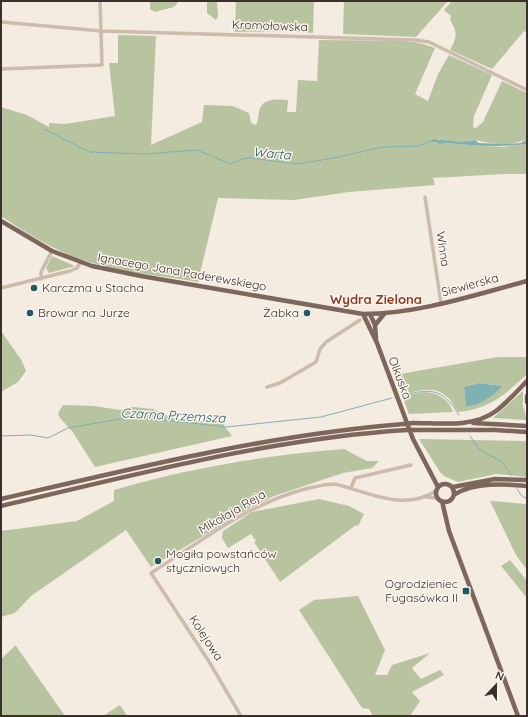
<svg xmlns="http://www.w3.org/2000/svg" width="528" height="717" font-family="Quicksand,sans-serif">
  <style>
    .green { fill: #b8c4a0; fill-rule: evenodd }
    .water { fill: #7fb0b2 }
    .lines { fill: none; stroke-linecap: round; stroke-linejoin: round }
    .stream { stroke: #7fb0b2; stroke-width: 1 }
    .minor { stroke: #cdbbac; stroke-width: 3.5 }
    .major { stroke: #7d675c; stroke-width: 4.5 }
    .major-bridge { stroke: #7d675c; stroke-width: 4.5 }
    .poi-dot { fill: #1f5a5e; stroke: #fbf5ee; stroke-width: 1.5 }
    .labels { text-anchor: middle; stroke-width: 3; stroke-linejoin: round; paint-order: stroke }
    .street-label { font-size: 12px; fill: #3b302b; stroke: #fbf5ee }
    .poi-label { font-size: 12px; fill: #3b302b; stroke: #fbf5ee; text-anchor: start }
    .water-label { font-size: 13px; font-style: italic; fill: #1f5a5e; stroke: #fbf5ee }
    .neighbourhood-label { font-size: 13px; font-weight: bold; fill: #8c3b22; stroke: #fbf5ee }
  </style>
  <rect width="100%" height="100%" fill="#f4ebe1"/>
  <path class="green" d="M150,1h29l-5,6 -19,5 -5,-3z
    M207,1h10l1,15 -2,4 -9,-7z
    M236,1h78l-1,32 -27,-2 -51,1z
    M344,1h104l-32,36 -73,-3z
    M452,1h75v32l-3,-2 -32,38 -42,-19c8,-15 7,-17 0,-31l1,-3 -7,-6z
    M118,35l38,1 -5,109 51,-23 2,-17 29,1 16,7 2,10 5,2c3,-6 2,-11 4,-17 4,-10 19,-9 28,-8l-1,12h9l2,-32 19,1 2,-41 87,1 14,2 15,5 -20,46 13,7 10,-27 11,-19 43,20 -18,41 -1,11 3,1 7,-6 19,-41 25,12v46c-18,8 -34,5 -52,1 -4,0 -9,2 -13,2 -8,0 -17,-2 -25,-3l3,6 4,-2 58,4 25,-3v30h-23l-71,4 2,7 -86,7 -55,8 -76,-2 -20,84c-40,-7 -83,-10 -121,-24 -27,-10 -52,-26 -76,-42v-101l2,-3h-2v-5l26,8 22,12v-4l16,1 50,-8 -6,-53h9z
    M52,256l23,10 -26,7 -3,-5z
    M1,331l21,30 4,10 -8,11 -17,10z
    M498,357h29v17c-22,21 -38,35 -69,38 -3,-4 -5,-8 -7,-11 -13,-17 -32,-11 -49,-6l-8,-20zM479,383l16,2 6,2 -24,16 -11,3 -2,-19z
    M523,391v15l4,14 -34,-2z
    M424,392c14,1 24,6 29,20l-44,2 -7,-18z
    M63,405l31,1 26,4 13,-3 20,2 19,9 51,6 9,12 -137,31 -23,-36 -12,-13 -2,-5z
    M419,439l108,2v36l-31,-3 -38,8 -14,-6 -4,-4z
    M344,449l23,12h12l-7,7 -29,5 -69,23 -27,14 -96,57 -25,-37 -95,66 -16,17 -14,4v-86l76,-10 37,-20v-11c75,-22 153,-35 230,-41z
    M319,499l30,7 15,8 -6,12 -2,-1 -76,57 -26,-40 2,-1 -5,-7 -23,14 -6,-10 1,-7 29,-19z
    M490,501l37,3v66l-11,-15z
    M510,560l17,21v17l-26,-32z
    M358,596l27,54 -10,25h12l5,-10 38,-12 -18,15 9,11 19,-9 4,5 -32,17 8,9 -10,15h-37l-4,-7 -7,-1 -63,-98 15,-10z
    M16,645v1l49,70h-64v-57z
    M120,705l7,11h-24z"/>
  <path class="water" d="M433,139l29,3 13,-2 4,3 24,1 18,-1 6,-4v5c-29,4 -56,1 -83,-1l-4,2 -3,-3h-7z
    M479,383l23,3c-7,9 -25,21 -36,20l-2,-19z"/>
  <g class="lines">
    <path class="stream" d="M44,129l46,23 55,2 52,-4 34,14 11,-5 9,-1 45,6 38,-6 48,-11 37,-1 12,-5
      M404,395c29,-7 39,-6 55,20
      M1,436l30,-1 17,3 20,-10 58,-10 48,3 52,6 95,-10 71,-19
      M470,436l9,13 23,13 9,13
      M517,489l4,6 6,4"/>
    <path class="minor" d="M1,22l100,9 315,9 13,2 98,48
      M1,69l101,-4 -2,-64
      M425,197l16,106
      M41,279v-7l11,-21
      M1,288l69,-17 7,-3 3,-5
      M267,387l13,-4 36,-21 4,-13 6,-7 34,-22
      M351,488l4,-10 56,-13
      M426,497l12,1
      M241,716l-33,-56 -57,-87c49,-31 97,-69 154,-84 10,-2 19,-5 30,-5 33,8 68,28 101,7"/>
    <path class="major" d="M1,221l51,30 40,15 49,10 222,38c55,0 111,-19 164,-33
      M363,314l14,29 36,96 25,48
      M370,314l5,11 1,14
      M375,325l10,-12
      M527,396v6
      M413,423c27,0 60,5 83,-12 12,-9 21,-20 31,-30
      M473,423l54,3
      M415,430h80l32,2
      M436 493a9 9 0 1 1 18 0a9 9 0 1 1-18 0Z
      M453,487l42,-8 32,1
      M455,494c21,-12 48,-10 72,-8
      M1,499c134,-31 265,-64 403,-75
      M442,501l7,30 69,185
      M1,506c134,-31 267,-67 405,-76"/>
    <path class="major-bridge" d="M404,424l9,-1
      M406,430h9"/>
  </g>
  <g class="poi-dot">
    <circle cx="34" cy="288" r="4"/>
    <circle cx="30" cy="313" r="4"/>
    <circle cx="307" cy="313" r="4"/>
    <circle cx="158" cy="561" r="4"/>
    <rect x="462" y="587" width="8" height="8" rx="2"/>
  </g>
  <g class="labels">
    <g class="street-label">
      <text transform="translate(270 26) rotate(2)" y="4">Kromołowska</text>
      <text transform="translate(443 249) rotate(82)" y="4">Winna</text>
      <text transform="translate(182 272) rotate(10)" y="4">Ignacego Jana Paderewskiego</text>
      <text transform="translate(470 285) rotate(-15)" y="4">Siewierska</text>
      <text transform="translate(400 378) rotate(69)" y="4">Olkuska</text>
      <text transform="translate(232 512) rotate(-30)" y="4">Mikołaja Reja</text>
      <text transform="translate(206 638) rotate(57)" y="4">Kolejowa</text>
    </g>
    <g class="poi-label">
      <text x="42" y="292">Karczma u Stacha</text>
      <text x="38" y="317">Browar na Jurze</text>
      <text x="299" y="317" text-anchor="end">Żabka</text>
      <text x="166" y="558">Mogiła powstańców<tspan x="166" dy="14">styczniowych</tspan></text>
      <text x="458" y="588" text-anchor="end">Ogrodzieniec<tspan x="458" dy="14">Fugasówka II</tspan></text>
    </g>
    <g class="water-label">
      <text transform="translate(272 153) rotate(5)" y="5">Warta</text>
      <text transform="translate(173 415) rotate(3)" y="5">Czarna Przemsza</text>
    </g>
    <g class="neighbourhood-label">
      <text x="376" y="304">Wydra Zielona</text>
    </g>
  </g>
  <rect width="528" height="717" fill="none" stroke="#3b302b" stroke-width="4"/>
  <g transform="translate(496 685) rotate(22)" stroke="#fbf5ee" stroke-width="3" paint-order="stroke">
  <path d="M0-3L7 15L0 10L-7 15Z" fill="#3b302b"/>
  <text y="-6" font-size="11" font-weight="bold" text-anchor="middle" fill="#3b302b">N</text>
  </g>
</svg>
